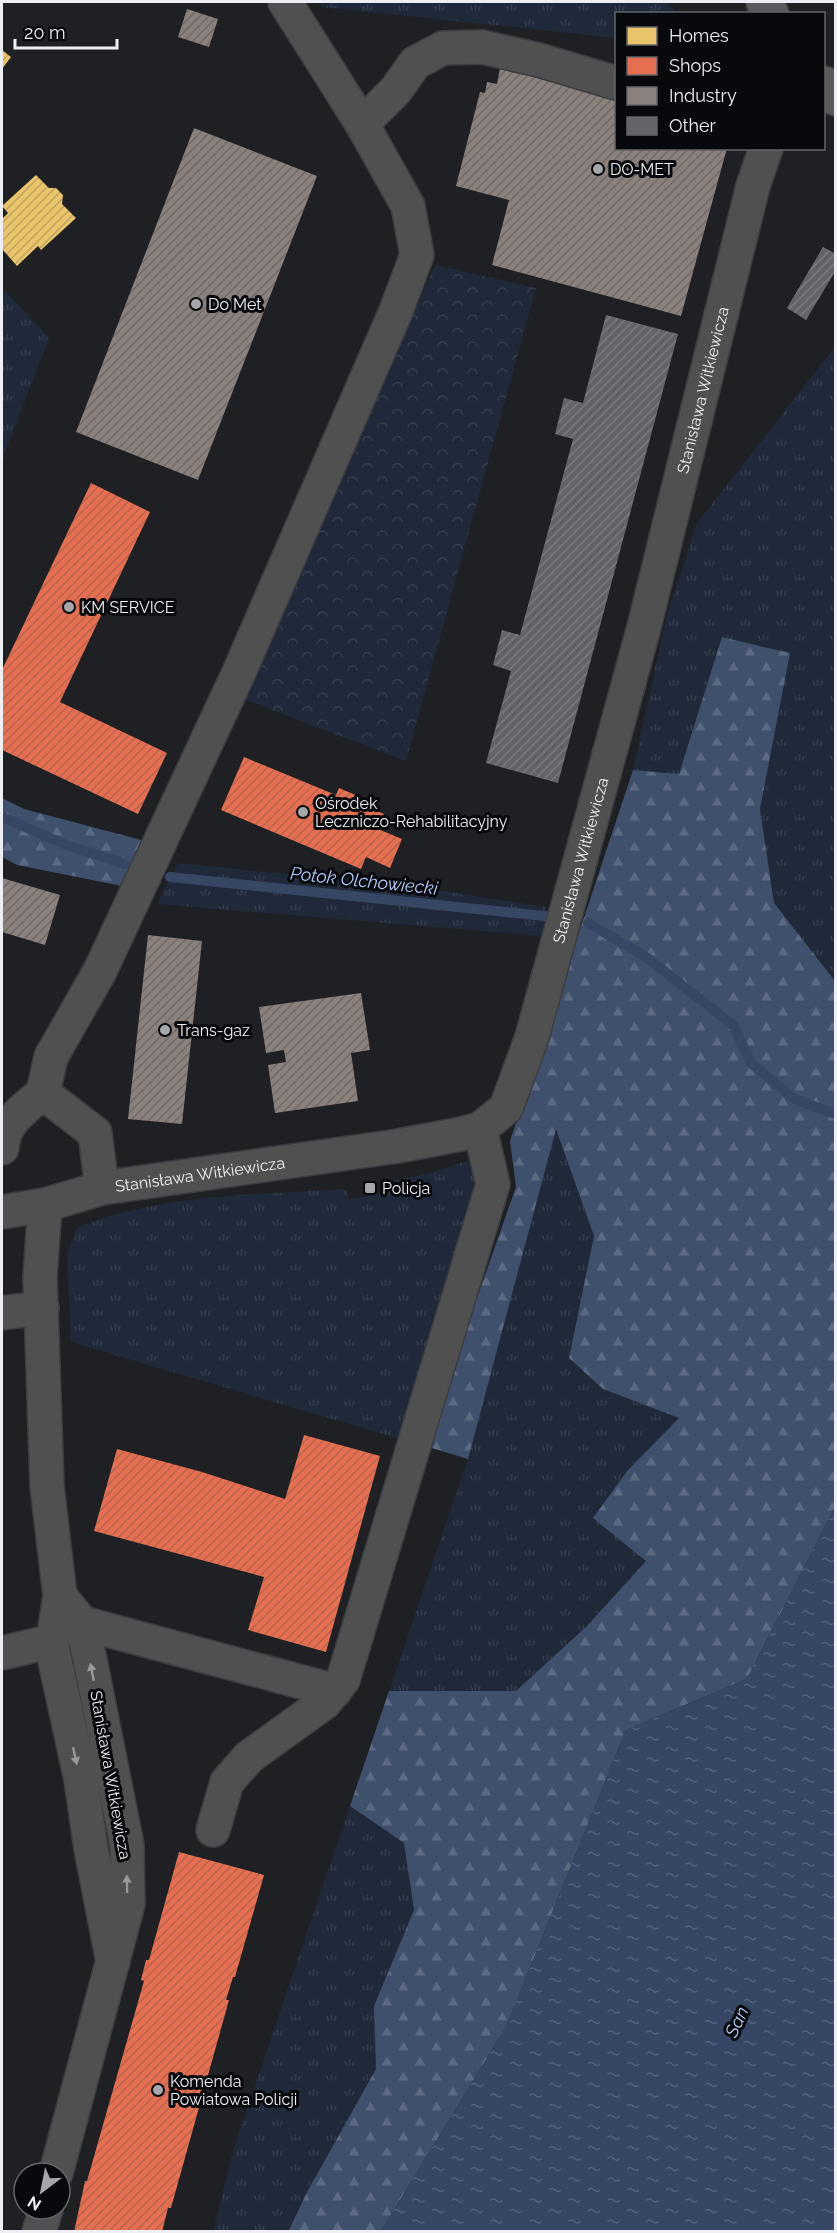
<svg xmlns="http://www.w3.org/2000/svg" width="837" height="2233" font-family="Raleway,sans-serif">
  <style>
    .grass { fill: url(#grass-tufts) }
    .forest { fill: url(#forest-firs) }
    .park { fill: url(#park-crowns) }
    .water { fill: url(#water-ripples) }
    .homes { fill: url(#homes-hatch) }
    .shops { fill: url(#shops-hatch) }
    .industry { fill: url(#industry-hatch) }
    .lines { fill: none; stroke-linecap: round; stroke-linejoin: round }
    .stream { stroke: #364664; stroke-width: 10 }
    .building { fill: url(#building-hatch) }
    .minor-casing { stroke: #3c3d40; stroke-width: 36 }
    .major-casing { stroke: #3c3d40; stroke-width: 36 }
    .minor { stroke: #515050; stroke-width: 33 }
    .major { stroke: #5a5a5a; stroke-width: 33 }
    .oneway { fill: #97989a }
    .poi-dot { fill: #a5a7ab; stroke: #08090c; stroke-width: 2 }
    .labels { text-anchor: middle; stroke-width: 6; stroke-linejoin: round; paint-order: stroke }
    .poi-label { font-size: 16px; fill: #edeff4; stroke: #08090c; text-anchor: start }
    .street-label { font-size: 16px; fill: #edeff4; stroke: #08090c }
    .water-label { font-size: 18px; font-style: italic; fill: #b2ccfa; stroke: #08090c }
  </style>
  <defs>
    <pattern id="grass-tufts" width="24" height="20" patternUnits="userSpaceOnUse" patternTransform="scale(1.5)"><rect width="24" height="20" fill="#1f293a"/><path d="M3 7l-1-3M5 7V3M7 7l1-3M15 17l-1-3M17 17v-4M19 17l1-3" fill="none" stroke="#353e4d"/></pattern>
    <pattern id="forest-firs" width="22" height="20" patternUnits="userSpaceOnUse" patternTransform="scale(1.5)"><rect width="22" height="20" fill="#3f506d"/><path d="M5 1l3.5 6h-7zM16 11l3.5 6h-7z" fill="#5b6a82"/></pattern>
    <pattern id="park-crowns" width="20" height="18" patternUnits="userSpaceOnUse" patternTransform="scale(1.5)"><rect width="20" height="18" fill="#1f293a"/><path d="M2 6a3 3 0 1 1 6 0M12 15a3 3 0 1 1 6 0" fill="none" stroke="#353e4d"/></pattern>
    <pattern id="water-ripples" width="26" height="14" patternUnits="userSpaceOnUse" patternTransform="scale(1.5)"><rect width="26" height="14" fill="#364664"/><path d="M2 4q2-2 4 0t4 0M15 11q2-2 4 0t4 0" fill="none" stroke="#53617b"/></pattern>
    <pattern id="homes-hatch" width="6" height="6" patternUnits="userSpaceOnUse" patternTransform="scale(1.5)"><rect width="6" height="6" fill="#e9c46a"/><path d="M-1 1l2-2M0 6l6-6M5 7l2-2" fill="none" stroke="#c0a562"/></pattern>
    <pattern id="shops-hatch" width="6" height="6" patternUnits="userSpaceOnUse" patternTransform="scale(1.5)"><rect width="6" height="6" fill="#e76f51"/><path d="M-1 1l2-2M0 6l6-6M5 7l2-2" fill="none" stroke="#b7634f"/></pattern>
    <pattern id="industry-hatch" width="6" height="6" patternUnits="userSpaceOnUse" patternTransform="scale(1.5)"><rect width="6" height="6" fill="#8a817c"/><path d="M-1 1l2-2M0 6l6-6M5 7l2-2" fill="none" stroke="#6f6a68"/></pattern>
    <pattern id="building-hatch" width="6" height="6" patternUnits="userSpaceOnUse" patternTransform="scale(1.5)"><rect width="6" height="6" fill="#626467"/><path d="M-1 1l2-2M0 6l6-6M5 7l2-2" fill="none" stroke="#797a7d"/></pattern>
  </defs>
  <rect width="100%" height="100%" fill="#1e2024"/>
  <path class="grass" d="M318,2h349l10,11 -61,1v24l-294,-31z
    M2,288l47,50 -46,120 -1,-1z
    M835,347v634l-61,-78 -14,-94 29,-156 -67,-16 -43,138 -46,-5 33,-152 31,-95z
    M178,863l245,25 123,19 -3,29 -386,-32z
    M556,1128l38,108 -25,122 34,31 76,29 -51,52 18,91 -59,65 -71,65h-127l79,-232z
    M472,1159l8,26 -73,256 -336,-99 -4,-88 10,-26c84,-35 178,-33 269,-39l2,10 40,-6v-11l48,-10z
    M350,1806l54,37 10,67 -40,96 2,63 -70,125 -18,37 -75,1 21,-85z"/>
  <path class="forest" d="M722,637l68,16 -30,156 14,94 61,78v526l-88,172 -121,51 -120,297 -125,204 -93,1 18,-38 70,-125 -2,-63 40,-96 -10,-67 -54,-37 39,-115h127l71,-65 59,-65 -53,-43 35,-48 51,-52 -76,-29 -34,-31 25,-122 -38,-107 -88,330 -43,-13 91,-259 -6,-46 123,-371 46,4z
    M2,798l22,11 121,32 -23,45 -105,-21 -15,-8z"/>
  <path class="park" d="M435,265l101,23 -130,473 -160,-61z"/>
  <path class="water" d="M835,1507v724h-454l125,-204 120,-297 121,-51z"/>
  <path class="homes" d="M2,50l9,7 -9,12z
    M36,175l13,13h7l7,7 -1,9 14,14 -35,32 -3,-4 -21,20 -15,-17v-30l6,-6 -6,-7z"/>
  <path class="shops" d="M91,483l59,29 -90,190 107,51 -29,61 -136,-64v-80z
    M244,757l92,38 3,-7 19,8 -2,6 28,12 -6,15 24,10 -12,29 -24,-11 -5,12 -140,-59z
    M304,1435l76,21 -54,196 -78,-22 16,-53 -170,-46 23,-82 85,23 83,27z
    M179,1852l85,23 -29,102h-2l-7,23h3l-58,208h-3l-6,24h-88l11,-51h2l57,-200 -3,-1 5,-20h3z"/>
  <path class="industry" d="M187,9l31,10 -9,28 -31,-10z
    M500,68l116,31v49h111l-46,168 -189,-51 17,-65 -53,-14 24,-94 5,1 2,-11 10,2z
    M194,128l123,48 -119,304 -122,-48z
    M2,878l58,17 -15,50 -43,-13z
    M148,935l54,6 -20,183 -54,-5z
    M361,993l9,57 -19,3 7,48 -83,12 -7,-48 18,-3 -2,-12 -18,3 -7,-46z"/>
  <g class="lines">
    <path class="stream" d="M2,817l64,28 59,19
      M170,877l384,40
      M588,923l58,34 87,68 18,38 43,36 42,15"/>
  </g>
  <path class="building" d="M823,247l13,7v16l-30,50 -19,-12z
    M606,315l72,19 -120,449 -72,-20 25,-92 -18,-6 9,-35 18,5 53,-196 -18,-5 9,-36 19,5z"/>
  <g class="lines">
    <defs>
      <g id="minor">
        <path d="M362,124l34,-34 19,-27 28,-15 39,-1 57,13 77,23"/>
        <path d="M2,1148c1,-26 23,-40 41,-55"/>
        <path d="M102,1188l-7,-55 -52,-40 8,-36 49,-86 140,-301 156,-359 21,-56 -9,-49 -46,-82 -77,-122"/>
        <path d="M45,1205l-5,72 7,209 13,110 -8,51 29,133 10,69 22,113"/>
        <path id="s1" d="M2,1212l43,-7 57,-17 296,-42 63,-12 19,-5 26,-21 26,-71 112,-410 109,-441 13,-38"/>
        <path d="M2,1313l40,-5"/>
        <path d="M82,1623l253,68"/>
        <path d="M2,1653l51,-12"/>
        <path d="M213,1830l14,-48 22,-25 75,-54 19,-23 150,-496 -13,-55"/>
        <path d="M56,2173l72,-269 -1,-59 -43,-215 -2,-7 -22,-27"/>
        <path d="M39,2232l7,-23"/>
      </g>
      <path id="major" d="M763,2l9,12
        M824,83l12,16"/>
    </defs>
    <use href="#minor" class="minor-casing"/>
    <use href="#major" class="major-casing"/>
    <use href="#minor" class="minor"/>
    <use href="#major" class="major"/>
  </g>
  <defs><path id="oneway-solid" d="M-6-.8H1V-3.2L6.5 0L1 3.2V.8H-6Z" transform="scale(1.5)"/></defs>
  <g class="oneway">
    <use href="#oneway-solid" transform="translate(92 1672) rotate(-101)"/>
    <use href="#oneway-solid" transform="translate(75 1756) rotate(78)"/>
    <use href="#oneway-solid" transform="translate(127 1884) rotate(-91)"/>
  </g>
  <g class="poi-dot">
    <circle cx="598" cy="169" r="6"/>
    <circle cx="196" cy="304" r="6"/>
    <circle cx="69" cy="607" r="6"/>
    <circle cx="303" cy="812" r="6"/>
    <circle cx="165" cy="1030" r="6"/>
    <rect x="364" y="1182" width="12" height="12" rx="3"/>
    <circle cx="158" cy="2090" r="6"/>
  </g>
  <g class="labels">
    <g class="poi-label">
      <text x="610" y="175">DO-MET</text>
      <text x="208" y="310">Do Met</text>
      <text x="81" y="613">KM SERVICE</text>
      <text x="315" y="809">Ośrodek<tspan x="315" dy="18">Leczniczo-Rehabilitacyjny</tspan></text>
      <text x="177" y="1036">Trans-gaz</text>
      <text x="382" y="1194">Policja</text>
      <text x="170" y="2087">Komenda<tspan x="170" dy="18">Powiatowa Policji</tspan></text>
    </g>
    <g class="street-label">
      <text dy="6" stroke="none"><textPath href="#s1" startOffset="1264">Stanisława Witkiewicza</textPath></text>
      <text dy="6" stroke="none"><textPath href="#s1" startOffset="778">Stanisława Witkiewicza</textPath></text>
      <text dy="6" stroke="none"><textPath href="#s1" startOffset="202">Stanisława Witkiewicza</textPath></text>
      <text transform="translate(111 1775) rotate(80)" y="6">Stanisława Witkiewicza</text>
    </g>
    <g class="water-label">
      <text transform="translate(364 881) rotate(6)" y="6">Potok Olchowiecki</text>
      <text transform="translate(737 2022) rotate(-65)" y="6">San</text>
    </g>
  </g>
  <rect width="837" height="2233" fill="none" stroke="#edeff4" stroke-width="6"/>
  <rect x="615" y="12" width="210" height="138" fill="#08090c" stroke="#646569" stroke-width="1.5"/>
  <rect x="627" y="27" width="30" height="18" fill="#e9c46a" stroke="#646569" stroke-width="1.5"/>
  <text x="669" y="42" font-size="18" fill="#edeff4">Homes</text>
  <rect x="627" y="57" width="30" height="18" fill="#e76f51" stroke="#646569" stroke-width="1.5"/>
  <text x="669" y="72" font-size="18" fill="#edeff4">Shops</text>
  <rect x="627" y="87" width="30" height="18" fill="#8a817c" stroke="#646569" stroke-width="1.5"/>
  <text x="669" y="102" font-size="18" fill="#edeff4">Industry</text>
  <rect x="627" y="117" width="30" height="18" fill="#626467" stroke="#646569" stroke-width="1.5"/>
  <text x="669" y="132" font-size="18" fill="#edeff4">Other</text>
  <g transform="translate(42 2191) rotate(212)"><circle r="28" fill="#08090c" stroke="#646569" stroke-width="1.5"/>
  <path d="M0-4.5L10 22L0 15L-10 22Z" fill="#a5a7ab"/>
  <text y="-9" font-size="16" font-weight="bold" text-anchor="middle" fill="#edeff4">N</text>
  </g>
  <path d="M15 39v9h102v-9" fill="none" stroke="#edeff4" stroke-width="3"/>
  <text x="24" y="39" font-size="18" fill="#edeff4" stroke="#08090c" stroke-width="4.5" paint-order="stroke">20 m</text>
</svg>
